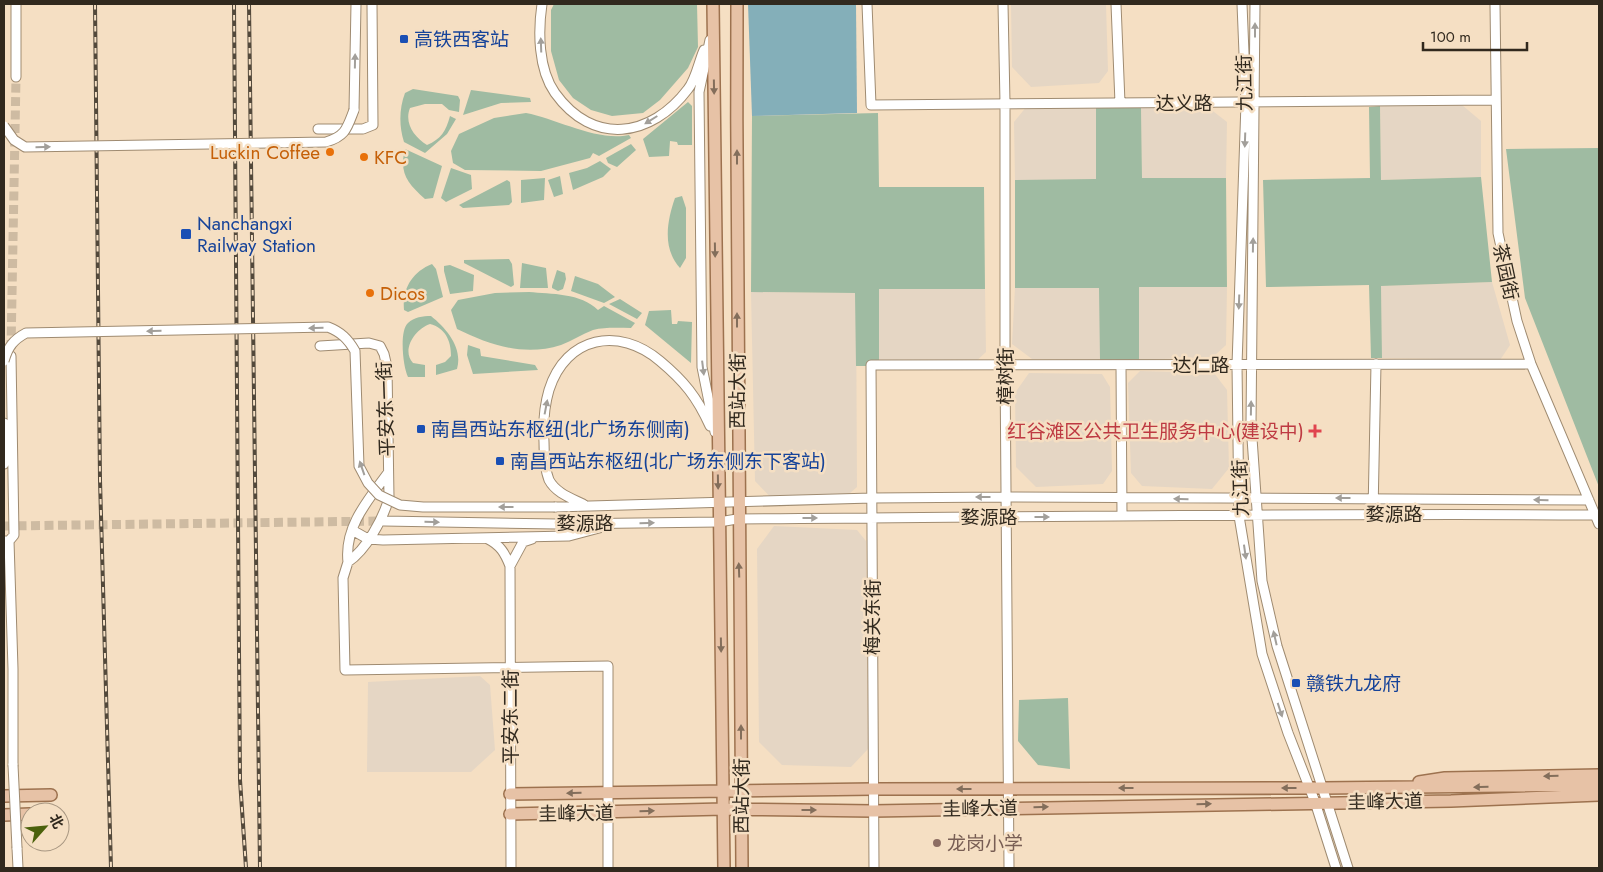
<svg xmlns="http://www.w3.org/2000/svg" width="1603" height="872" font-family="Jost,'Noto Sans SC',sans-serif">
  <style>
    .commercial { fill: #e5d6c4 }
    .green { fill: #9fbba2 }
    .water { fill: #84afb9 }
    .lines { fill: none; stroke-linecap: round; stroke-linejoin: round }
    .minor-tunnel { stroke: #cebba2; stroke-width: 9; stroke-dasharray: 9 4.5; stroke-linecap: butt }
    .minor-casing { stroke: #9f8b71; stroke-width: 11 }
    .major-casing { stroke: #9d724f; stroke-width: 14 }
    .minor { stroke: #fff; stroke-width: 9 }
    .major { stroke: #e7c2a6; stroke-width: 11 }
    .rail-casing { stroke: #53493b; stroke-width: 4 }
    .rail { stroke: #f5dfc3; stroke-width: 2; stroke-dasharray: 5.5; stroke-linecap: butt }
    .minor-bridge-casing { stroke: #9f8b71; stroke-width: 11; stroke-linecap: butt }
    .minor-bridge { stroke: #fff; stroke-width: 9 }
    .oneway { fill: #a29f9a }
    .oneway2 { fill: #836e5b }
    .transit-dot { fill: #1a4fb4; stroke: #f5dfc3; stroke-width: 2 }
    .food-dot { fill: #e8710a; stroke: #f5dfc3; stroke-width: 2 }
    .health-dot { fill: #e0444e; stroke: #f5dfc3; stroke-width: 2 }
    .education-dot { fill: #8d6e63; stroke: #f5dfc3; stroke-width: 2 }
    .labels { text-anchor: middle; stroke-width: 5; stroke-linejoin: round; paint-order: stroke }
    .transit-label { font-size: 19px; fill: #164399; stroke: #f5dfc3; text-anchor: start }
    .street-label { font-size: 19px; fill: #31291e; stroke: #f5dfc3 }
    .food-label { font-size: 19px; fill: #c56008; stroke: #f5dfc3; text-anchor: start }
    .health-label { font-size: 19px; fill: #be3a42; stroke: #f5dfc3; text-anchor: end }
    .education-label { font-size: 19px; fill: #785e54; stroke: #f5dfc3; text-anchor: start }
  </style>
  <rect width="100%" height="100%" fill="#f5dfc3"/>
  <path class="commercial" d="M1011,4h95l2,67 -9,12 -68,4 -19,-20z
    M1462,105l19,16v56l-100,3 -1,-74z
    M1027,106l69,2 1,72h-82l-1,-58z
    M1141,108h68l18,14 -1,56h-84z
    M1492,282l18,63 -10,15 -118,-2 -1,-72z
    M1138,287h89l-1,58 -13,12 -74,3z
    M1015,288h85v72l-68,-1 -20,-15z
    M879,289h106l1,63 -15,14h-92z
    M751,292l105,1 1,194 -15,13 -67,2 -20,-21z
    M1140,371l74,2 13,17 2,78 -17,21 -70,-3 -11,-13 -3,-90z
    M1029,373l73,1 8,13 2,84 -9,13 -67,3 -20,-20 -1,-74z
    M774,526l83,4 9,11 2,208 -17,18 -69,-2 -23,-23 -2,-193z
    M480,676l10,9 5,65 -24,22h-104l1,-90z"/>
  <path class="green" d="M554,4h143l1,43 -10,21 -28,32 -17,13 -31,3 -21,-6 -18,-12 -14,-18 -8,-29v-41z
    M413,89l45,7 2,4 -1,12 -10,-2 -7,-6h-17l-15,4c-6,15 4,29 17,37 14,-6 19,-14 23,-29l6,3 -9,15 -22,19 -21,-11c-5,-16 -5,-33 1,-49z
    M471,90l59,8 1,4 -30,1 -38,12z
    M688,102l4,4v39h-14l-1,-3 -7,-1 -1,15 -20,1 -6,-18z
    M1380,106l1,74 100,-3 11,105 -111,4 1,72h-11l-2,-73 -103,2 -3,-107 107,-2 -1,-71z
    M1096,108h45l1,70h84l1,109h-88v73h-39l-1,-72h-84v-108l81,-1z
    M526,113c31,6 72,29 103,22l2,3 -32,18 -6,-3 -3,5 -49,13 -76,-1 -12,-7 -2,-12 8,-17 35,-16z
    M878,113l1,74h105l1,102h-106v77h-23l-1,-73 -104,-1 1,-176z
    M631,144l5,6 -19,17 -9,-4 -2,-5z
    M1599,148v339l-74,-189 -19,-149z
    M405,149l37,17 -9,32 -8,1c-18,-16 -26,-26 -20,-50z
    M600,161l11,8 -8,8 -30,13 -4,-17 18,-5z
    M451,168l20,7 1,14 -26,13 -5,-4z
    M560,176l3,18 -9,3 -6,-17z
    M545,178l-1,22 -23,3v-23z
    M507,180l3,2 2,20 -3,3 -46,3 -4,-3z
    M682,196l4,12v50l-6,10c-18,-20 -13,-47 -5,-70z
    M509,259l3,5 2,21 -3,2 -47,-24v-3z
    M522,263l24,5 2,20h-28z
    M432,264l4,5 7,28 -35,15 -4,-2c-2,-21 8,-38 28,-46z
    M450,265l24,10 -1,16 -23,3 -6,-23v-5z
    M557,270l8,3 1,6 -3,10 -5,2 -6,-3v-2z
    M575,276l23,8 17,13 -11,6 -33,-12z
    M529,292c22,2 52,1 69,18l6,-4 31,17 -4,5c-13,0 -26,-1 -38,2 -11,4 -21,11 -32,15 -37,12 -71,0 -104,-16l-6,-19 7,-10 37,-7z
    M620,299l22,14 -5,6 -28,-15z
    M671,310l1,14h5l1,-3 14,1 -1,41 -46,-38 4,-14z
    M431,316c16,13 32,32 26,53l-21,6v-10l9,-3 6,-6c0,-16 -6,-28 -21,-32 -15,5 -29,26 -17,39l12,2v12h-17c-5,-10 -9,-46 0,-54 6,-6 15,-7 23,-7z
    M468,345l12,4 1,7 54,9 3,5 -65,4 -6,-19z
    M1068,698l2,71 -32,-4 -20,-24 1,-41z"/>
  <path class="water" d="M748,4h108l1,109 -105,3z"/>
  <g class="lines">
    <path class="minor-tunnel" d="M11,349l5,-272
      M4,526l380,-5"/>
    <defs>
      <path id="minor" d="M542,4c-4,27 -4,65 13,89 38,53 96,45 133,-4 8,-10 11,-28 16,-39
        M867,4l4,101 625,-5
        M1003,4l2,99v262l4,503
        M1116,4l4,99
        M1242,4l4,99 -9,262 2,151 23,138 26,79 27,69 21,66
        M1255,4l-4,420 11,157 15,65 71,222
        M1495,4l3,229 19,88 14,43 68,160
        M710,40l-11,52 3,275 13,65
        M16,77v-73
        M354,110l2,-106
        M318,129h45l10,-4 -1,-121
        M320,346l49,-3 11,3 4,8 3,13 2,131c-6,21 -23,52 -41,64 -4,-35 20,-62 40,-89
        M1121,365l1,151
        M4,423v41
        M583,504c-12,-6 -27,-11 -34,-24 -4,-10 -5,-26 -5,-38 -1,-17 0,-35 5,-52 17,-54 70,-64 111,-29 24,20 37,36 50,65
        M555,507l317,-9 134,-1 583,3
        M1373,513l3,-149
        M384,521l173,3 162,-2 18,-3c286,-2 572,-6 858,-4
        M352,530l16,9 15,1 186,-4 34,-9
        M488,539c12,6 17,14 22,27l13,-24 9,-3
        M4,541h5l5,-6 -3,-179
        M9,541l4,128v96
        M348,562l-5,16 2,92 263,-4v202
        M510,566l1,302
        M17,848l1,20
        M874,868l-3,-503 660,-1"/>
      <path id="major" d="M713,4l11,864
        M737,4c-1,288 2,576 5,864
        M1419,782l26,-4 154,-3
        M510,794l363,-5 450,-1 276,-3
        M4,796l47,-1
        M510,814l214,-5 149,2 578,-10 148,-6
        M4,815l26,-1"/>
    </defs>
    <use href="#minor" class="minor-casing"/>
    <use href="#major" class="major-casing"/>
    <use href="#minor" class="minor"/>
    <use href="#major" class="major"/>
    <defs>
      <path id="rail" d="M95,4l5,476 11,388
        M234,4l6,776 6,88
        M249,4l11,864"/>
    </defs>
    <use href="#rail" class="rail-casing"/>
    <use href="#rail" class="rail"/>
    <defs>
      <path id="minor-bridge" d="M4,126l10,14 11,7 301,-5c20,-6 21,-14 28,-32
        M4,361c4,-14 9,-21 22,-28l302,-6c13,5 20,12 27,24l4,115 9,17 11,12 21,10 23,2h132
        M13,765l4,83"/>
    </defs>
    <use href="#minor-bridge" class="minor-bridge-casing"/>
    <use href="#minor-bridge" class="minor-bridge"/>
  </g>
  <defs><path id="oneway-solid" d="M-6-.8H1V-3.2L6.5 0L1 3.2V.8H-6Z" transform="scale(1.25)"/></defs>
  <g class="oneway">
    <use href="#oneway-solid" transform="translate(1255 30) rotate(-90)"/>
    <use href="#oneway-solid" transform="translate(541 45) rotate(-92)"/>
    <use href="#oneway-solid" transform="translate(355 61) rotate(-89)"/>
    <use href="#oneway-solid" transform="translate(651 120) rotate(148)"/>
    <use href="#oneway-solid" transform="translate(1245 140) rotate(92)"/>
    <use href="#oneway-solid" transform="translate(43 147) rotate(-1)"/>
    <use href="#oneway-solid" transform="translate(1253 245) rotate(-89)"/>
    <use href="#oneway-solid" transform="translate(1239 302) rotate(92)"/>
    <use href="#oneway-solid" transform="translate(316 328) rotate(179)"/>
    <use href="#oneway-solid" transform="translate(154 331) rotate(179)"/>
    <use href="#oneway-solid" transform="translate(703 368) rotate(83)"/>
    <use href="#oneway-solid" transform="translate(546 407) rotate(-79)"/>
    <use href="#oneway-solid" transform="translate(1251 408) rotate(-89)"/>
    <use href="#oneway-solid" transform="translate(362 468) rotate(-109)"/>
    <use href="#oneway-solid" transform="translate(983 497) rotate(180)"/>
    <use href="#oneway-solid" transform="translate(1343 498) rotate(180)"/>
    <use href="#oneway-solid" transform="translate(1181 499) rotate(-179)"/>
    <use href="#oneway-solid" transform="translate(1541 500) rotate(-179)"/>
    <use href="#oneway-solid" transform="translate(506 507) rotate(180)"/>
    <use href="#oneway-solid" transform="translate(1042 517)"/>
    <use href="#oneway-solid" transform="translate(810 518)"/>
    <use href="#oneway-solid" transform="translate(432 522) rotate(1)"/>
    <use href="#oneway-solid" transform="translate(647 523) rotate(-1)"/>
    <use href="#oneway-solid" transform="translate(1245 552) rotate(82)"/>
    <use href="#oneway-solid" transform="translate(1275 638) rotate(-103)"/>
    <use href="#oneway-solid" transform="translate(1280 710) rotate(72)"/>
  </g>
  <g class="oneway2">
    <use href="#oneway-solid" transform="translate(714 87) rotate(89)"/>
    <use href="#oneway-solid" transform="translate(737 157) rotate(-90)"/>
    <use href="#oneway-solid" transform="translate(715 250) rotate(89)"/>
    <use href="#oneway-solid" transform="translate(737 320) rotate(-90)"/>
    <use href="#oneway-solid" transform="translate(718 482) rotate(89)"/>
    <use href="#oneway-solid" transform="translate(739 570) rotate(-92)"/>
    <use href="#oneway-solid" transform="translate(721 645) rotate(89)"/>
    <use href="#oneway-solid" transform="translate(741 732) rotate(-90)"/>
    <use href="#oneway-solid" transform="translate(1551 776) rotate(179)"/>
    <use href="#oneway-solid" transform="translate(1481 787) rotate(179)"/>
    <use href="#oneway-solid" transform="translate(1126 788) rotate(180)"/>
    <use href="#oneway-solid" transform="translate(1289 788) rotate(180)"/>
    <use href="#oneway-solid" transform="translate(964 789) rotate(-180)"/>
    <use href="#oneway-solid" transform="translate(574 793) rotate(179)"/>
    <use href="#oneway-solid" transform="translate(1204 804) rotate(-1)"/>
    <use href="#oneway-solid" transform="translate(1041 807) rotate(-1)"/>
    <use href="#oneway-solid" transform="translate(809 810)"/>
    <use href="#oneway-solid" transform="translate(647 811) rotate(-1)"/>
  </g>
  <g class="transit-dot">
    <rect x="399" y="34" width="10" height="10" rx="2.5"/>
    <rect x="180" y="228" width="12" height="12" rx="2.5"/>
    <rect x="416" y="424" width="10" height="10" rx="2.5"/>
    <rect x="495" y="456" width="10" height="10" rx="2.5"/>
    <rect x="1291" y="678" width="10" height="10" rx="2.5"/>
  </g>
  <g class="food-dot">
    <circle cx="330" cy="152" r="5"/>
    <circle cx="364" cy="157" r="5"/>
    <circle cx="370" cy="293" r="5"/>
  </g>
  <path class="health-dot" d="M1312.5 423.5h5v5h5v5h-5v5h-5v-5h-5v-5h5z"/>
  <circle class="education-dot" cx="937" cy="843" r="5"/>
  <g class="labels">
    <g class="transit-label">
      <text x="414" y="46">高铁西客站</text>
      <text x="197" y="230">Nanchangxi<tspan x="197" dy="22">Railway Station</tspan></text>
      <text x="431" y="436">南昌西站东枢纽(北广场东侧南)</text>
      <text x="510" y="468">南昌西站东枢纽(北广场东侧东下客站)</text>
      <text x="1306" y="690">赣铁九龙府</text>
    </g>
    <g class="street-label">
      <text transform="translate(1244 83) rotate(-91)" y="7">九江街</text>
      <text x="1184" y="110">达义路</text>
      <text transform="translate(1506 272) rotate(78)" y="7">茶园街</text>
      <text x="1201" y="372">达仁路</text>
      <text transform="translate(1005 376) rotate(-90)" y="7">樟树街</text>
      <text transform="translate(737 391) rotate(-90)" y="7">西站大街</text>
      <text transform="translate(385 409) rotate(-92)" y="7">平安东一街</text>
      <text transform="translate(1240 488) rotate(-92)" y="7">九江街</text>
      <text x="1394" y="521">婺源路</text>
      <text x="989" y="524">婺源路</text>
      <text x="585" y="530">婺源路</text>
      <text transform="translate(872 617) rotate(-90)" y="7">梅关东街</text>
      <text transform="translate(510 717) rotate(-90)" y="7">平安东二街</text>
      <text transform="translate(741 796) rotate(-90)" y="7">西站大街</text>
      <text transform="translate(1385 801) rotate(-1)" y="7">圭峰大道</text>
      <text transform="translate(980 808) rotate(-1)" y="7">圭峰大道</text>
      <text transform="translate(576 813) rotate(-1)" y="7">圭峰大道</text>
    </g>
    <g class="food-label">
      <text x="320" y="159" text-anchor="end">Luckin Coffee</text>
      <text x="374" y="164">KFC</text>
      <text x="380" y="300">Dicos</text>
    </g>
    <g class="health-label">
      <text x="1304" y="438">红谷滩区公共卫生服务中心(建设中)</text>
    </g>
    <g class="education-label">
      <text x="947" y="850">龙岗小学</text>
    </g>
  </g>
  <rect width="1603" height="872" fill="none" stroke="#31291e" stroke-width="10"/>
  <g transform="translate(45 827) rotate(63)"><circle r="24" fill="#f5dfc3" stroke="#a79681"/>
  <path d="M0-4L9 19L0 12L-9 19Z" fill="#4b610c"/>
  <text y="-8" font-size="14" font-weight="bold" text-anchor="middle" fill="#31291e">北</text>
  </g>
  <path d="M1423 42v8h104v-8" fill="none" stroke="#31291e" stroke-width="2.5"/>
  <text x="1430" y="42" font-size="15" fill="#31291e" stroke="#f5dfc3" stroke-width="4" paint-order="stroke">100 m</text>
</svg>
